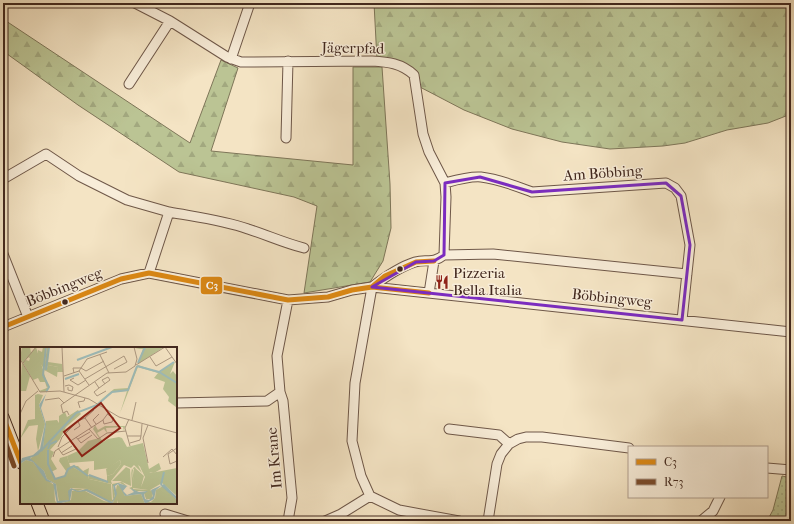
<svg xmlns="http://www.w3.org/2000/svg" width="794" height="524" font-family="'IM FELL French Canon',serif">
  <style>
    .forest { fill: url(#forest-firs); stroke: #7e7659 }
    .park { fill: url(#park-dots); stroke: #7e7659 }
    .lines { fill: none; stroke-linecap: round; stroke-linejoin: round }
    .minor-casing { stroke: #6e5748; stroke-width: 11 }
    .major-casing { stroke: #42281e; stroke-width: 13 }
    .minor { stroke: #f8edd9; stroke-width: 9 }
    .major { stroke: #f4e4c4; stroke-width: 11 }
    .bus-1-casing { stroke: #f8edd9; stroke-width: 8 }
    .bus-2-casing { stroke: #f8edd9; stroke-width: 8 }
    .bus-1 { stroke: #db8814; stroke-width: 5 }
    .bus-2 { stroke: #7a4b2a; stroke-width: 5 }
    .marked { fill: none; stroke: #7b2cbf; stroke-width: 3; stroke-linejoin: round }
    .bus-dot { fill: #42281e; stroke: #f8edd9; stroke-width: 1.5 }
    .labels { text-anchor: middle; stroke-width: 3; stroke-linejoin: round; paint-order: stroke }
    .street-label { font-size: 15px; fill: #42281e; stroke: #f8edd9 }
    .poi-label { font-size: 15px; fill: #42281e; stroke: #f8edd9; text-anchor: start }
    .inset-river { fill: none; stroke: #9ebdbb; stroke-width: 2 }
    .inset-road { fill: none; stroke: #ad9982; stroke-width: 1 }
    .view { fill: #8f2418; fill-opacity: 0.15; stroke: #8f2418; stroke-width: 2 }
    .inset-edge { fill: none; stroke: #42281e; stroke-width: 2 }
    .line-badge { stroke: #f8edd9; stroke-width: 1.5 }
    .badge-label { font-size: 11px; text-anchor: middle; font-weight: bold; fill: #fff }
  </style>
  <defs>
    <pattern id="forest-firs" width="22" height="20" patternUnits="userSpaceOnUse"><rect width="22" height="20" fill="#bbc494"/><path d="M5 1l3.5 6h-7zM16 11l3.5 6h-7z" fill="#a2a87f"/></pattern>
    <pattern id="park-dots" width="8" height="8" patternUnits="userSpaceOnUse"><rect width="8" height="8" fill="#bbc494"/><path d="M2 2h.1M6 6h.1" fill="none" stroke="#a2a87f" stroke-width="1.8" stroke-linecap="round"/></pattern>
  </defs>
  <rect width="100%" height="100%" fill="#f4e4c4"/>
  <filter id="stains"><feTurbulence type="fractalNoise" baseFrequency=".005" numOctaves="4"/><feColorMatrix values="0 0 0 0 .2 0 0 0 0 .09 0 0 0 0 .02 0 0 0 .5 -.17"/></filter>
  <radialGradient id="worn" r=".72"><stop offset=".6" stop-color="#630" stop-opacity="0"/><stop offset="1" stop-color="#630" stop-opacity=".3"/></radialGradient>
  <path class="forest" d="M374,3h417v111l-23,9 -41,7 -42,13 -22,3 -53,3 -48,-7 -50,-13 -48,-19 -46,-24 -11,-18 -30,-8z
    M3,19l187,124 31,-83 17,8 -27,83 142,14v-98h29l8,117 1,44 -8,33 -13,21 -66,11 13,-87 -23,-9 -115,-25 -101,-67 -75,-54z"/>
  <path class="park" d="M782,476l9,2v43h-24l6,-11z"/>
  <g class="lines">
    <defs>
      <path id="minor" d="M135,3l35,18 57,36 14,5 131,-1c16,1 29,2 42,14l9,59 6,18 16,31 1,14 -2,58c-13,10 -16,3 -29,7 -16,5 -30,15 -43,25
        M231,59l19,-56
        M129,84l41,-63
        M286,138l2,-77
        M3,179l43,-25 33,22 48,24 42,12 -20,61
        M445,183c11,-3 25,-7 36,-6 18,2 35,9 51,15l134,-9 9,5 6,8 9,49 -8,75
        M169,212c27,5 54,8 79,17 19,6 36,14 56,19
        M3,254l25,63
        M444,255l49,-1 194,20
        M372,287l-17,96 -3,58 9,35 9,20 29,14 60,11
        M429,293l5,-32
        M3,327l118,-48 28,-6 139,27 40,-3 24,-7 20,-3 419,45
        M280,392l3,9 9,97 -4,23
        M176,403l91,-2 13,-9 -3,-36 11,-56
        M449,429l50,6 10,9
        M767,468l24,2
        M165,514l23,7
        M325,521l16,-7 29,-18
        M488,521l9,-57 4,-10 8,-10 9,-5 8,-2h16l87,11
        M701,521l12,-10 7,-14"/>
      <path id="major" d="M3,417l18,46
        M37,503l7,18"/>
    </defs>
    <use href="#minor" class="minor-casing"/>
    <use href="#major" class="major-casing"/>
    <use href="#minor" class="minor"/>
    <use href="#major" class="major"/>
    <defs>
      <path id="bus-1" d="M372,287l13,-11 31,-14 18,-1
        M3,327l118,-48 28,-6 139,27 40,-3 24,-7 20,-3 57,6
        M3,417l18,46"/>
      <path id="bus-2" d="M3,436l11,30"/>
    </defs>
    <use href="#bus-1" class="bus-1-casing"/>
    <use href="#bus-2" class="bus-2-casing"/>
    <use href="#bus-1" class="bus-1"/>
    <use href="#bus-2" class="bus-2"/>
  </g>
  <path class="marked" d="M480,177l52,15 134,-9 15,13 9,49 -8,75 -310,-33 44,-25 18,-1 10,-6 1,-72z"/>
  <defs>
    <symbol id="restaurant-bare" viewBox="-9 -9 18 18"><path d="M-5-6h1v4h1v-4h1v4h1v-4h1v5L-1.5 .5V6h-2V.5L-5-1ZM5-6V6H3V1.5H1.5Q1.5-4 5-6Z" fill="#8f2418" stroke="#f8edd9" stroke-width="2.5" paint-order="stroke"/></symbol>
  </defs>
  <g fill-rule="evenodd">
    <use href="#restaurant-bare" x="432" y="272" width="20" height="20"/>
  </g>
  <g class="bus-dot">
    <circle cx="400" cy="269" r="3.5"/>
    <circle cx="65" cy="302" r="3.5"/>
  </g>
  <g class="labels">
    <g class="street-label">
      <text transform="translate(353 48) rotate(1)" y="5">Jägerpfad</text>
      <text transform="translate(603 173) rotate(-4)" y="5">Am Böbbing</text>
      <text transform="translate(64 287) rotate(-22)" y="5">Böbbingweg</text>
      <text transform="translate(612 298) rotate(6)" y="5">Böbbingweg</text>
      <text transform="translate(274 458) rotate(-95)" y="5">Im Krane</text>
    </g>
    <g class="poi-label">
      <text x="453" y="278">Pizzeria<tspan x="453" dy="17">Bella Italia</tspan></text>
    </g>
  </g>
  <g transform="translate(20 347)">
    <rect width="157" height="157" fill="#f4e4c4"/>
    <path d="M2,0h8l1,6 -8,10 -3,-5zM23,0h3l-2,22 -6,-9v-10l4,2zM27,0h2l-1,15 14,2 1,8h-6l1,-5 -10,-2 -2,6 -2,-1zM18,47l5,1 -4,10 6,19 -7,27 -2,-12 2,-14 -9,1 -9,13 8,-19 7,-1v-24zM58,63l3,4 -15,13 -6,12 -10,11 4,2 -3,7 6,10 -6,3 5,7 9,-3 1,-5 -7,-10 1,-3 7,-2 3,10 18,9 1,4 22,5 1,17 -24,-12 -18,-1 -1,12 -10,2 -3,-18 -9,-5 -3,-8 -14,-12 13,-11 3,-27 11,-1 2,3v-7l6,-4 2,5zM6,113l7,2 13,17 8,6 1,16 3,3h-38v-40zM106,120l4,2 1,17 -11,-5h-8zM114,120l10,9 -3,11 4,-10 -5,-10 11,6 26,-5v28l-15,-13 -12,7 3,2 -1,7h-6l-2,-6 4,-3 -15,-2zM97,138l4,1 4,10 16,-2 4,10h-27v-4l-1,4h-57l11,-4 1,-9h13l19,10 9,2zM143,139l14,14v4h-30l-1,-2h5l4,-4 1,-8z" fill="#bbc494"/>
    <path d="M16,0l12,39 -2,6h-5l-2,-1 8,-3 -2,-6h-5l-2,-4 -5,2 -10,-17 3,-3 3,1 1,-3 -3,-1zM124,0h20l-26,17 5,-15h-8zM155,15l-5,12 3,-3 4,5 -1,31 -8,-6 1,-4 -6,-8 2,-7 -11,-4 4,-5 -20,-6 -18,46 7,-22 -15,1 -15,11 17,-14 14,-1 10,-23 21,7zM2,16l8,13 -4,15h-6zM28,18l10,2 -1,10 -11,-6zM75,78l3,5 7,-4h20l-1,5 -1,-4 -17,1 1,5 -3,-4 -7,4 6,9 5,-3 11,-2 3,1 5,9 16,-4 6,26 10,-6 2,6 -7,4 -8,-1 -8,-7 4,8 -8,-8 -3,3 3,15 -2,-13 2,-3 2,1 -3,1 2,12 -2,8 15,1v1h-12l-7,-3 3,-1 -1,-19 -7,-3 -13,16 1,3 10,-2 6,5 -8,-4 -7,3 2,8 -2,7 -2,1 -28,-13 -5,2 -9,-2h19l25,11 -1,-16 -23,-5 -1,-4 -18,-9h8l5,5 6,-3 -1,7 19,7v-6l6,-2 8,-10 -1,-4 -11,8 -15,2v-9l-25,2 -2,-7 11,-5 10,-10 11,-3 -6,-9z" fill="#bbc494"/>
    <path d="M135,151l20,1 2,5 -24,-2z" fill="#bbc494"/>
    <path d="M100,113l1,4 -8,10 -6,2 -1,-7z" fill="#bbc494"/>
    <path d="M26,47l-5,14 5,16 -3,25 -5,6 -8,3 14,13 3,8 9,5 2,17 11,-1 -1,-9 3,-3 7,3 9,-2 25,13 3,-6 -2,-11 5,-2 9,3 -4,5 4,4 7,-3 -4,-4 9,4 9,-1 -4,3 1,5 4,1 4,-4 -2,-6 13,-6 13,13v3l-16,-14 -5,4 -2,9 -9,5 -4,-10 -16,2 -7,-12 -3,2 2,8 -5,10 -26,-13 -8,1 -6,-2 -2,11 -13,3 -4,-21 -7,-2 -13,-19 -7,-2 -6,4 2,-6 11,-3 7,-6 5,-25 -6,-19z" fill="#9ebdbb"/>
    <path class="inset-river" d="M57,13l35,-13M118,16l7,-16M117,19l22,6 18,11M26,23l3,-23M139,25l15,-10M45,32l14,-5M26,45l3,-5 -6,-12 3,-28M28,102l2,-5 7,-3M28,103v14l7,15 10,-3 3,-7 6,-3 14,10M21,104l35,-38 21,-8 15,-13 16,-2 9,-24M69,128l19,7M141,138l3,-13"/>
    <path class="inset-road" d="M42,0l2,45M145,0l12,17M80,8l9,18M130,10l6,9 16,-9M0,12l20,33 20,-1 29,8 30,18 58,16M3,16l13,-16M116,18l29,-18M61,21l5,3 18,-10M59,24l10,14M54,26l-1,-5h8M44,29l15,-5 8,-12 20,-7M54,31l-4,2 8,5 8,-5M65,32l39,-23 3,6 -13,7M75,35l4,6 -5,4 3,4 9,-5M45,39l4,-1 4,2 -1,4 -4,-1v-3M79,41l11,-8 -2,-3 -6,3 3,4M25,53l14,-2 5,5M60,61l-2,-6 6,-1 1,-3M0,67l6,-13 12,-10M49,68l-2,-4 -4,2 -2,-8 46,-32 19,-1 9,-6 2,-7 -3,-12M65,71l9,-8M109,72l-4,9 5,18M83,73l1,4 8,-2 2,-4 -7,-4M112,73l4,-18M76,77l-3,-4 6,-6M69,82l9,10 9,-6 19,-2M54,83l6,-4 -2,-5M107,89h14l1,-12M56,90l5,6 11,-8M58,92l12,-7M110,96l10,-3 1,-4M38,100l4,-10 16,-16 7,-3 7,10M38,101l5,7 13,-6 -6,-8M157,101l-9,6 2,10 7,-3M41,106l11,-7M33,110l2,-6 48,-31 6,-8M143,110l9,-8 5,6M128,116l-5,-25 5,-13"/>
    <path class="view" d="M81,56l19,25 -38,28 -18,-24z"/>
    <rect width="157" height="157" class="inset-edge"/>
  </g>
  <rect class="line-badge" x="200" y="276" width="23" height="19" rx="4" fill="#db8814"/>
  <g class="badge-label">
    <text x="212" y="289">C3</text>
  </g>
  <rect width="794" height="524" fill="none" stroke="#f4e4c4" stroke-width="16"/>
  <rect x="4" y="4" width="786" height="516" fill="none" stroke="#42281e" stroke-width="2"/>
  <rect x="8" y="8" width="778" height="508" fill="none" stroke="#42281e"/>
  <rect x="628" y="446" width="140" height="52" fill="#f8edd9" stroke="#af9e8e"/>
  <rect x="636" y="459" width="20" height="6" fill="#db8814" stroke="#af9e8e"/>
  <text x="664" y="466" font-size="12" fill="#42281e">C3</text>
  <rect x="636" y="479" width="20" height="6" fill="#7a4b2a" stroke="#af9e8e"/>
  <text x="664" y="486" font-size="12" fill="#42281e">R73</text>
  <rect width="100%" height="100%" filter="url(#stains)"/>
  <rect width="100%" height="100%" fill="url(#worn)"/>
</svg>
